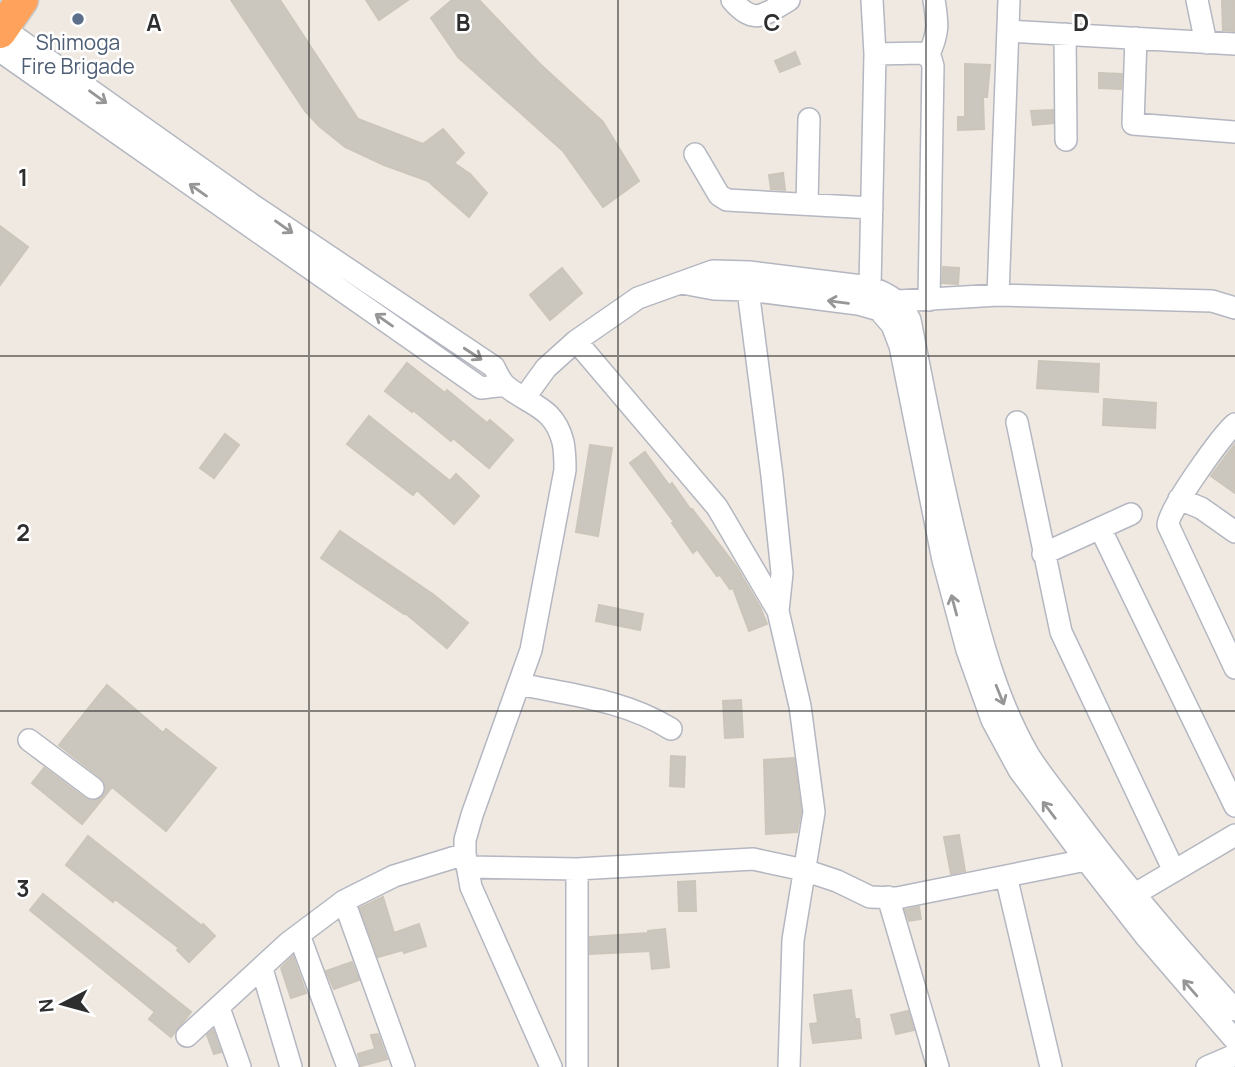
<svg xmlns="http://www.w3.org/2000/svg" width="1235" height="1067" font-family="Manrope,sans-serif">
  <style>
    .building { fill: #cbc7bf; stroke: #cbc5ba; stroke-width: 2 }
    .lines { fill: none; stroke-linecap: round; stroke-linejoin: round }
    .minor-casing { stroke: #b4b7c1; stroke-width: 24 }
    .highway-casing { stroke: #c9c9c9; stroke-width: 35 }
    .minor { stroke: #fff; stroke-width: 21 }
    .highway { stroke: #ffa35c; stroke-width: 32 }
    .oneway { stroke: #969696 }
    .grid { fill: none; stroke: #2e2e2e; stroke-width: 2; stroke-opacity: 0.55 }
    .service-dot { fill: #5c6f8a; stroke: #fff; stroke-width: 2.5 }
    .labels { text-anchor: middle; stroke-width: 5; stroke-linejoin: round; paint-order: stroke }
    .service-label { font-size: 21px; fill: #4e5e75; stroke: #fff }
    .grid-label { font-size: 23px; text-anchor: middle; font-weight: bold; fill: #2e2e2e; stroke: #fff; stroke-width: 5; stroke-linejoin: round; paint-order: stroke }
  </style>
  <rect width="100%" height="100%" fill="#efe9e1"/>
  <path class="building" d="M231,0h49l78,119 65,25 20,-15 21,24 -10,10 16,11 17,19 -18,24 -41,-36 -44,-16 -39,-18 -26,-21 -14,-15z
    M366,0h42l-29,20z
    M452,0h27l61,64 63,58 36,59 -36,26 -40,-56 -105,-94 -27,-39z
    M1222,0h13v31l-12,-1z
    M795,52l5,12 -20,8 -5,-11z
    M965,64l25,1 -3,32h-4l1,32 -26,1v-13h7z
    M1099,73l23,1 -1,15 -22,-1z
    M1053,110v13l-20,2 -2,-14z
    M783,173l2,17 -14,-1 -2,-14z
    M0,226l28,21 -28,38z
    M943,267l16,1 -1,16 -16,-1z
    M562,268l20,25 -32,27 -20,-25z
    M1039,361l60,3 -1,28 -61,-4z
    M407,363l38,30 2,-3 40,33 3,-3 23,20 -24,28 -36,-30 -2,3 -38,-31 -1,2 -27,-21z
    M1104,399l52,4 -1,25 -52,-3z
    M369,416l81,65 6,-7 23,22 -25,28 -37,-34 -4,5 -66,-51z
    M225,434l14,11 -25,33 -14,-10z
    M1235,444v49l-24,-17z
    M590,445l22,3 -14,88 -22,-4z
    M645,452l24,33 3,-2 19,27 1,-1 44,57 24,41 7,17 -18,7 -16,-43 -3,1 -10,-14 -3,1 -20,-27 -4,4 -21,-30 2,-1 -44,-59z
    M340,531l94,64 34,28 -21,25 -42,-35 -1,1 -83,-56z
    M599,605l44,9 -3,16 -44,-9z
    M107,685l56,48 3,-4 50,39 -50,63 -54,-44 -30,37 -50,-41 12,-15 42,31 6,2 11,-5 3,-7 -5,-11 -42,-33z
    M741,700l2,37 -18,1 -2,-37z
    M671,756l14,1 -1,30 -14,-1z
    M794,758l7,54 -4,20 -31,2 -2,-74z
    M959,835l6,36 -14,3 -7,-37z
    M88,836l114,90 1,-2 12,12 -26,26 -12,-12 2,-2 -64,-49 -2,3 -47,-37z
    M695,881l1,30h-17l-1,-29z
    M43,894l148,118 -20,25 -22,-18 6,-7 -125,-102z
    M383,897l11,36 25,-9 7,22 -22,7 -1,-3 -25,7 -18,-49z
    M919,907l2,12 -12,2 -4,-11z
    M665,929l4,38 -17,2 -2,-18 -60,3v-17l58,-4v-2z
    M293,956l13,37 -15,5 -10,-30z
    M352,962l7,18 -25,9 -8,-18z
    M851,990l4,29h4l2,19 -48,5 -3,-19 8,-1 -4,-28z
    M908,1011l6,19 -18,4 -5,-19z
    M213,1030l8,22 -7,2 -7,-19z
    M378,1034l9,25 -26,7 -3,-12 17,-5 -4,-14z"/>
  <g class="lines">
    <defs>
      <path id="minor" d="M732,0c22,26 32,15 57,0
        M1197,0l9,43
        M3,28l251,178 240,161c3,6 7,15 12,19 24,20 48,20 57,56 2,9 2,19 2,28l-34,180 -59,165 -7,25v14l6,33 80,180
        M1009,31l226,13
        M1065,34l1,106
        M1136,38l-3,86 102,8
        M0,51l481,337 24,-3
        M875,54l48,-1 8,6 2,7 -4,234
        M928,56c11,-23 10,-32 6,-56
        M695,154l24,41 8,5 145,8
        M807,204l2,-85
        M748,278v12l24,186 10,97 -4,38
        M682,283l32,6 34,1 110,14 21,6 13,15 8,21 43,214 24,90 25,70 27,50 67,90 61,78 88,102
        M870,287l5,-233 -3,-54
        M998,295l11,-295
        M890,305l8,-4 100,-6 214,6 23,7
        M576,341l141,166 61,104 22,95 14,106 -21,128 -4,127
        M525,397l21,-29 30,-27 62,-43 75,-27 36,1 121,15c19,7 31,14 40,33 17,87 34,174 56,259 15,60 31,121 62,175 13,21 29,40 44,60 50,68 106,133 163,196
        M1017,422l44,210 113,239
        M1235,424c-13,11 -67,86 -67,101l67,143
        M1179,499l22,9 34,24
        M1100,528l135,278
        M1043,554l88,-40
        M519,684c52,11 106,16 152,45
        M29,740l64,48
        M467,867l110,2 176,-10 51,11 33,11 33,16 27,1 189,-38
        M577,869v198
        M1006,876l45,191
        M1135,894l100,-59
        M888,897l50,170
        M344,901l60,166
        M299,935l49,132
        M262,969l29,98
        M219,1008l21,59
        M187,1036l101,-93 56,-42 50,-25 71,-22
        M1207,1067l28,-12"/>
      <path id="highway" d="M0,32l22,-32"/>
    </defs>
    <use href="#minor" class="minor-casing"/>
    <use href="#highway" class="highway-casing"/>
    <use href="#minor" class="minor"/>
    <use href="#highway" class="highway"/>
  </g>
  <defs><path id="oneway-shaft" d="M-6 0H5M1.5-3L5.5 0L1.5 3" fill="none" stroke-width="1.6" stroke-linecap="round" stroke-linejoin="round" transform="scale(1.75)"/></defs>
  <g class="oneway">
    <use href="#oneway-shaft" transform="translate(98 97) rotate(36)"/>
    <use href="#oneway-shaft" transform="translate(198 190) rotate(-145)"/>
    <use href="#oneway-shaft" transform="translate(284 227) rotate(35)"/>
    <use href="#oneway-shaft" transform="translate(838 302) rotate(-173)"/>
    <use href="#oneway-shaft" transform="translate(384 320) rotate(-145)"/>
    <use href="#oneway-shaft" transform="translate(473 354) rotate(33)"/>
    <use href="#oneway-shaft" transform="translate(954 605) rotate(-105)"/>
    <use href="#oneway-shaft" transform="translate(1000 695) rotate(68)"/>
    <use href="#oneway-shaft" transform="translate(1049 810) rotate(-127)"/>
    <use href="#oneway-shaft" transform="translate(1190 988) rotate(-131)"/>
  </g>
  <path class="grid" d="M309,0v1067M618,0v1067M926,0v1067M0,356h1235M0,711h1235"/>
  <circle class="service-dot" cx="78" cy="19" r="7"/>
  <g class="labels">
    <g class="service-label">
      <text x="78" y="50">Shimoga<tspan x="78" dy="24">Fire Brigade</tspan></text>
    </g>
  </g>
  <g class="grid-label">
    <text x="154" y="31">A</text>
    <text x="463" y="31">B</text>
    <text x="772" y="31">C</text>
    <text x="1081" y="31">D</text>
    <text x="23" y="186">1</text>
    <text x="23" y="541">2</text>
    <text x="23" y="897">3</text>
  </g>
  <g transform="translate(63 1004) rotate(264)" stroke="#ffffff" stroke-width="5" paint-order="stroke">
  <path d="M0-5L12 26L0 18L-12 26Z" fill="#2e2e2e"/>
  <text y="-10" font-size="19" font-weight="bold" text-anchor="middle" fill="#2e2e2e">N</text>
  </g>
</svg>
